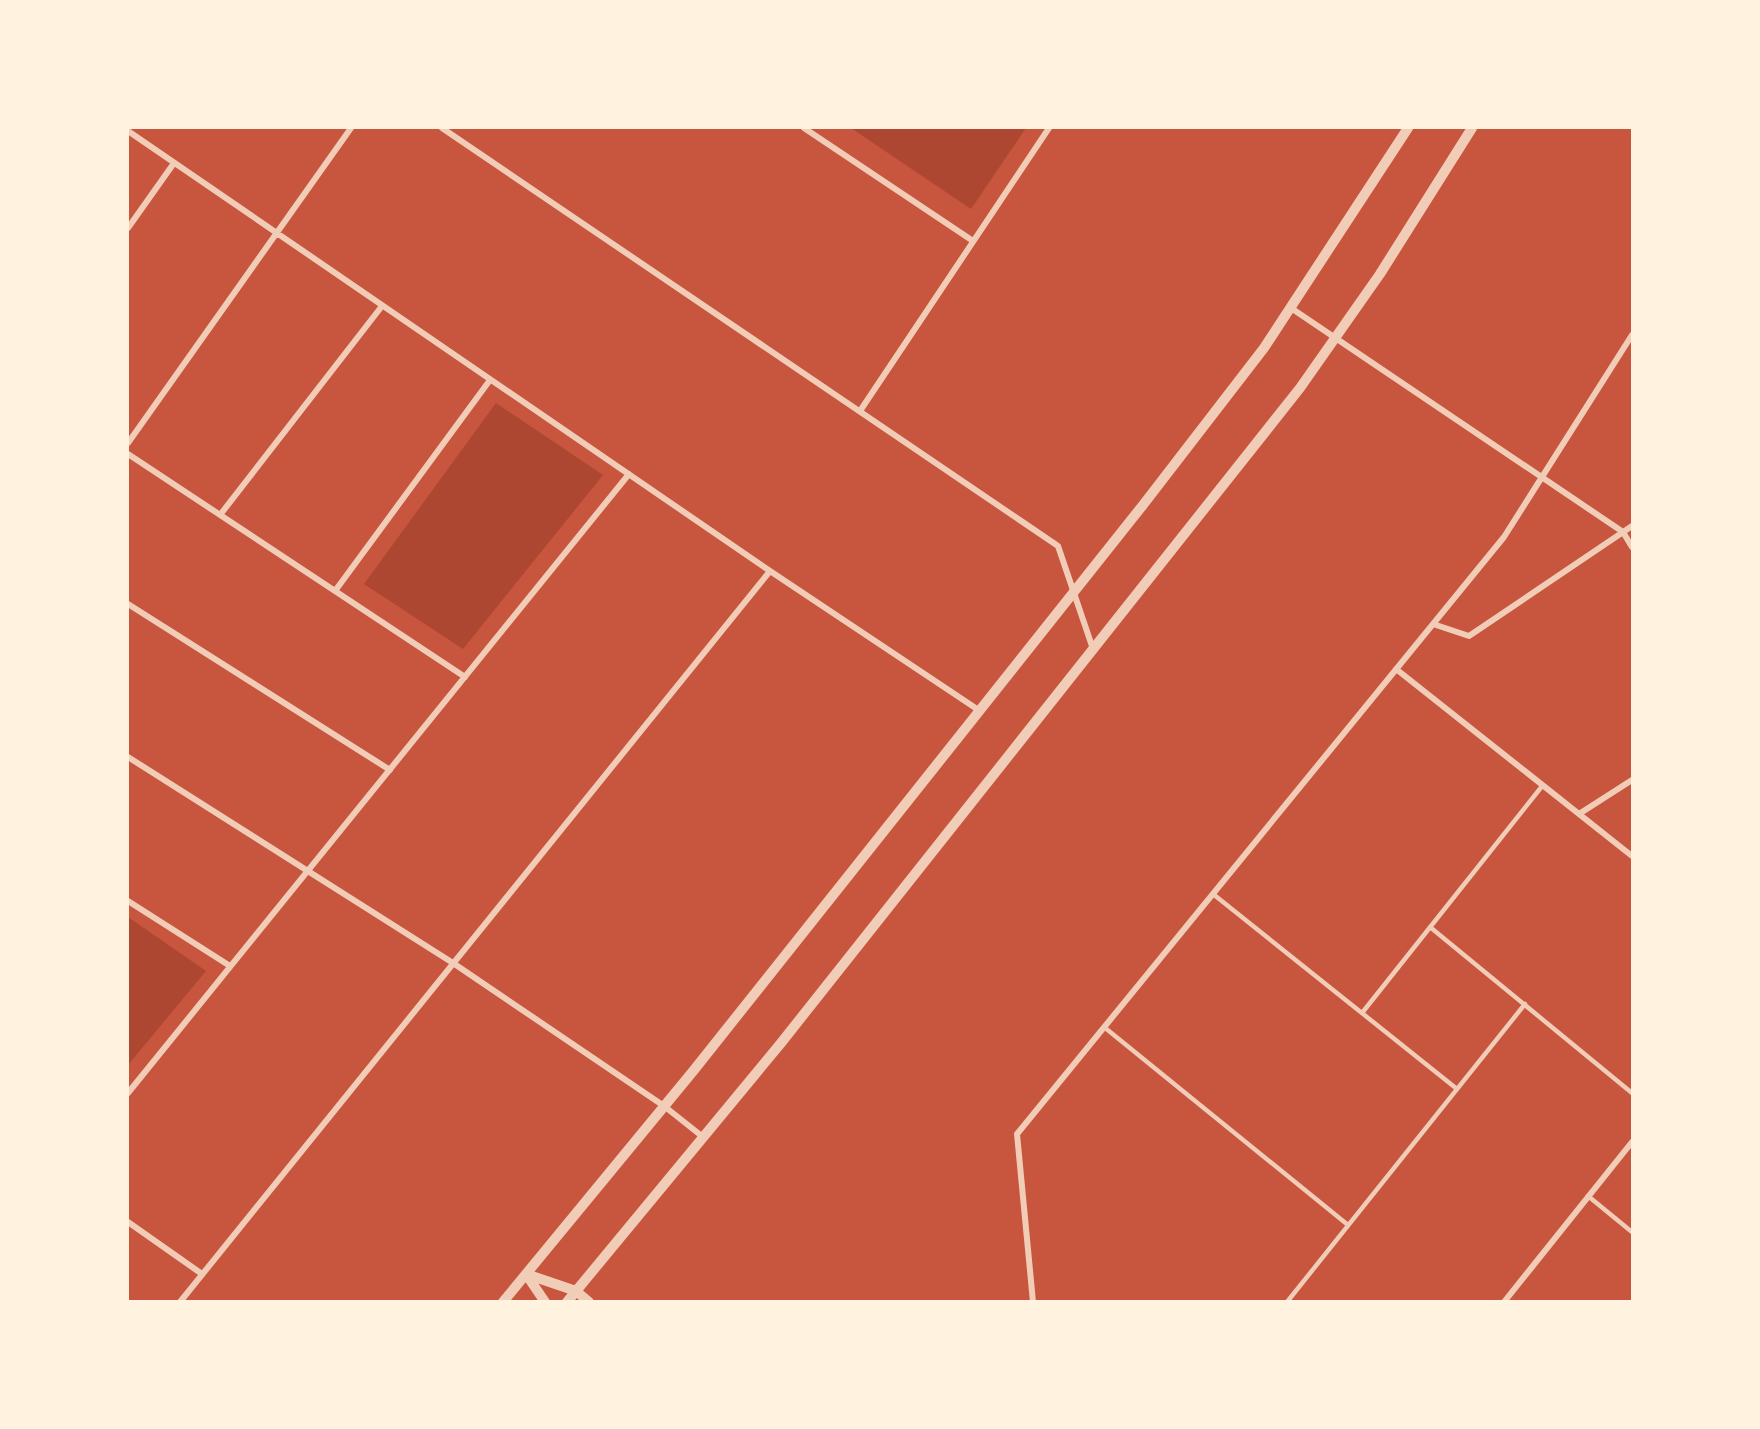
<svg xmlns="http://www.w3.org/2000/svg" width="1760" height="1429" font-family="Merriweather,serif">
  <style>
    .green { fill: #ae4732 }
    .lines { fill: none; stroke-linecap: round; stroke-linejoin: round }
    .service { stroke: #f1ccb7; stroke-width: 4.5 }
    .minor { stroke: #f1ccb7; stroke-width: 6 }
    .tertiary { stroke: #f1ccb7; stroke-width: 10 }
  </style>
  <rect width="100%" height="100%" fill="#c8553d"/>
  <path class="green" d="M851,128h175l-55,81z
    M496,403l107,72 -140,174 -99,-65z
    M128,917l78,54 -78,94z"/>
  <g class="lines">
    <path class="service" d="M1213,894l244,195
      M1430,927l202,166
      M1362,1013l181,-228
      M1104,1027l244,198
      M1588,1196l44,36
      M1287,1302l238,-298"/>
    <path class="minor" d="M442,128l616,418 35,103
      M804,128l169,113
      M128,131l642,440 210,140
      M128,228l46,-65
      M1291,308l332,224 9,15
      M860,411l189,-283
      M128,443l223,-315
      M128,454l337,223
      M220,515l162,-209
      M335,591l155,-211
      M128,604l262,166
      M1433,624l36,12 163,-110
      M1396,669l236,187
      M128,757l325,206 211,143 39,31
      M1579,814l53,-34
      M128,901l102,65
      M128,1093l501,-619
      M128,1222l74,52
      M180,1302l590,-731
      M1033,1302l-16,-168 487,-597 128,-202
      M1504,1302l128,-160"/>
    <path class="tertiary" d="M526,1274l50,17 13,11
      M526,1274l19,28
      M503,1302l191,-232 449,-565 121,-157 144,-220
      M567,1302l214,-259 519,-655 80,-114 92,-146"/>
  </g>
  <rect width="1760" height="1429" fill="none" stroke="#fff3e0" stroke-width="258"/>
</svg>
